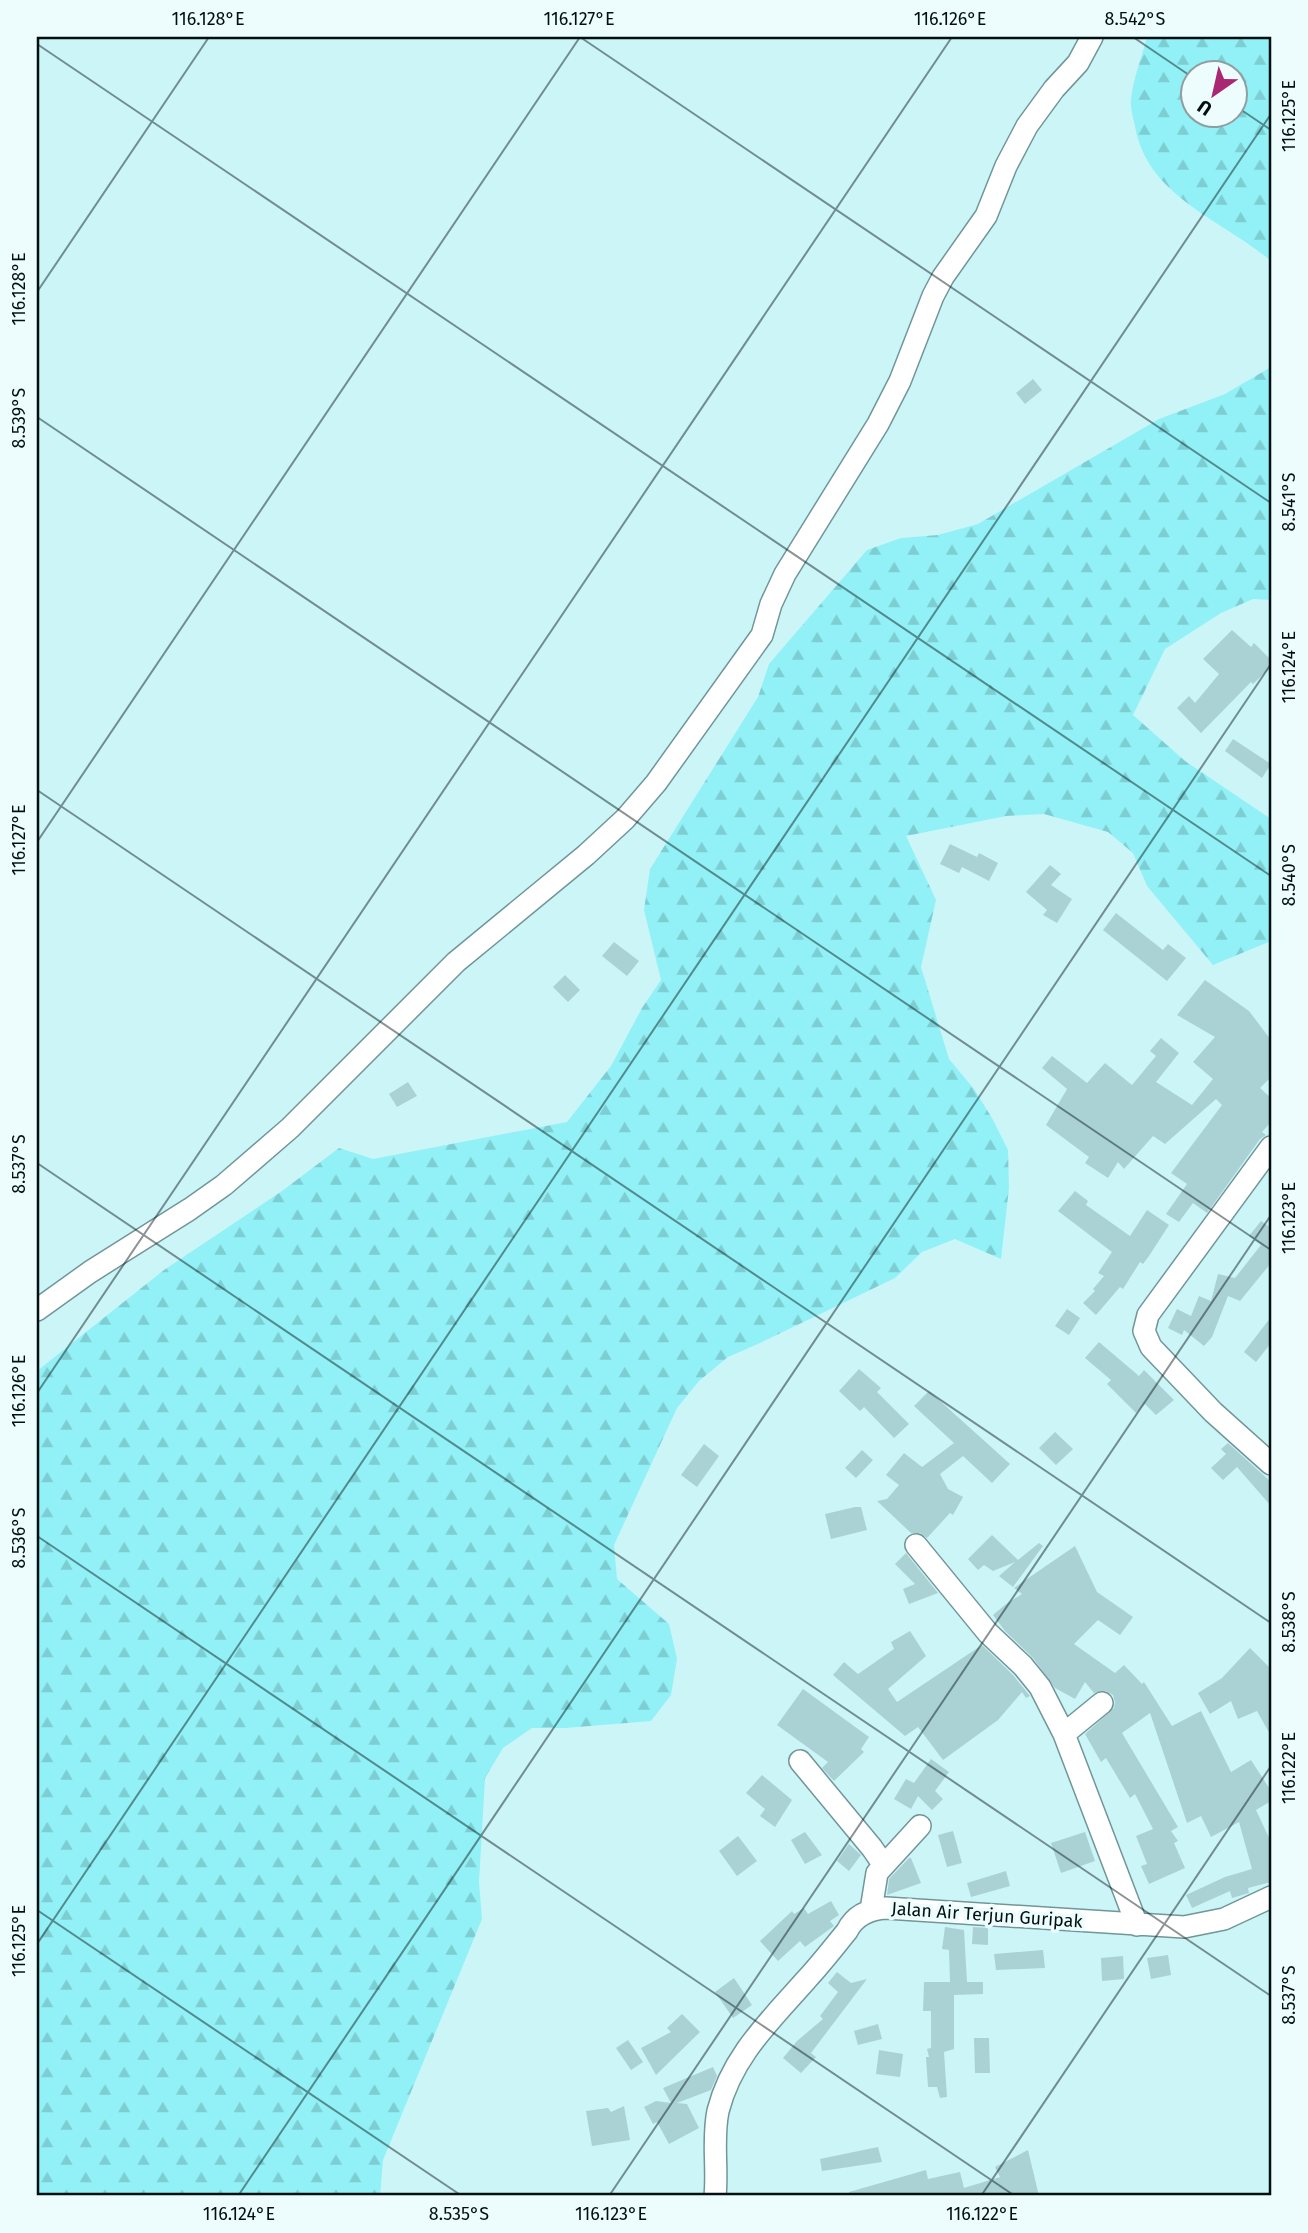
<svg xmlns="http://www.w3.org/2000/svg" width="1308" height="2233" font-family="'Fira Sans',sans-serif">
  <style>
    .forest { fill: url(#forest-firs); fill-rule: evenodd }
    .building { fill: #aad2d4 }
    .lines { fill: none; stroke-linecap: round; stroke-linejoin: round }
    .minor-casing { stroke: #709698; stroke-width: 24 }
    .minor { stroke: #fff; stroke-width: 21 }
    .ticks { fill: none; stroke: #031011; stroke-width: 2; stroke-opacity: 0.45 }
    .labels { text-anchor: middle; stroke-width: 7; stroke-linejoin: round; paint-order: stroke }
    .street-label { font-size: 18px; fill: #031011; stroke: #edfdfe }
    .neatline { fill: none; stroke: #031011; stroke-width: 2.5 }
    .ticks-label { font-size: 18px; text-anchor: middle; fill: #031011 }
  </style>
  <defs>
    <pattern id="forest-firs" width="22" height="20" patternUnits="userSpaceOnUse" patternTransform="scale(1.75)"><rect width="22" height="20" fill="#92f1f6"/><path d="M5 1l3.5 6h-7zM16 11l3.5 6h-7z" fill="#7cced2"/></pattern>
  </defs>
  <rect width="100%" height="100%" fill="#ccf5f7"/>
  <path class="forest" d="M1147,37h124v224c-48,-41 -124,-64 -136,-135 -2,-9 -5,-19 -4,-27 2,-20 11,-42 16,-62zM1192,74h42v42h-42z
    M1271,367v233l-18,-1 -32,14 -56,36 -32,66 52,46 86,58v122l-58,24 -66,-79 -14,-33 -25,-21 -64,-18 -38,2 -100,20 30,64 -15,67 28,92 25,30 18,29 16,32 1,38 -8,71 -46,-20 -33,13 -27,26 -135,65 -32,14 -29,24 -22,27 -63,137 3,34 52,45 8,35 -6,36 -20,26 -86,7h-33l-29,20 -18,30 -6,104 3,37 -99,241 -3,36h-343v-825l127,-101 118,-79 57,-43 34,11 194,-37 44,-56 31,-58 19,-28 -17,-70 6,-41 108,-172 11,-33 98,-114 34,-12 37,-3 40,-11 181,-105 66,-25z"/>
  <path class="building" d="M1033,379l9,11 -17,14 -9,-11z
    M1232,630l19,17 3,-4 17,17v7l-18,17 -2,-2 -50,51 -24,-25 12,-12 6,7 24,-29 -16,-15z
    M1233,739l38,25 -9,14 -37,-27z
    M950,844l27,13 2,-4 19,10 -9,18 -27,-14 -3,6 -19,-9z
    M1050,865l11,9 -10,11 21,14 -15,24 -14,-8 4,-5 -21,-18z
    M1116,913l47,37 5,-6 18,14 -19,23 -64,-51z
    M614,942l25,19 -12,15 -25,-20z
    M565,975l15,15 -12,12 -15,-15z
    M1205,980l44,31 22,29v37l-11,11 11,10v24l-9,10 4,3 -6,4 -53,74 -14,-10 -14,19 -13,-8 21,-30 -16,-11 51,-68 -6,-6 -51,45 -12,-8 -29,33 -6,-7 -10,16 -23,-15 4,-6 -43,-32 21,-36 -25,-21 10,-12 35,27 18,-20 27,22 24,-29 -6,-5 11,-13 18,15 -23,29 36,23 21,-26 -20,-17 22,-25 -38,-22z
    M408,1082l9,14 -20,11 -8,-13z
    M1075,1191l13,10 -2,4 44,31 17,-26 22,15 -20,31 -6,8 -3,-2 -17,27 -3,-2 -24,28 -13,-12 12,-12 -2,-2 11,-13 -6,-3 14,-21 -54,-41z
    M1261,1221l10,7v35l-31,38 -12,-5 -16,41 -8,9 -20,-16 -2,5 -14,-7 9,-19 14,7 8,-20 12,5 7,-27 17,4 26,-33 -12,-9z
    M1067,1309l13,9 -11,17 -14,-9z
    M1271,1317v26l-15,19 -12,-10z
    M1099,1342l40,34 5,-6 30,30 -18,15 -11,-11 -9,9 -29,-29 4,-4 -26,-22z
    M859,1369l22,19 -4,4 32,32 -15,14 -30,-31 -4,4 -21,-20z
    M929,1391l81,73 -18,19 -29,-27 -23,18 8,15 15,8 -10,18 -3,-2 -23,25 -7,-5h-9l-34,-32 10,-2 12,-14 -13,-10 18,-22 18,14 32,-24 -40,-37z
    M1055,1432l18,17 -17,16 -17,-17z
    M1228,1443l43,39v24l-34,-39 -14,13 -12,-12 15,-14 -5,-5z
    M704,1444l15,12 -22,31 -16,-12z
    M862,1450l11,10 -17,18 -11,-10z
    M855,1507h6l6,23 -36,9 -6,-25z
    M992,1535l26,25 21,-17 4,3 -30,41 -14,-11 16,-14 -22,9 -9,-6 -6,5 -10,-11z
    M1075,1546l22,46 36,25 -13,18 -22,-15 -24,24 41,29 9,-8 18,19 2,-2 28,44 29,-15 30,61 20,-12 20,31v10l-15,9 15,32v40l-23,6 1,5 -17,5 -2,-7 -38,17 -6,-13 39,-18 27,-8 -13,-47 -28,15 -10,-21 -14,7 -37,-110 -28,20 56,94 -7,4 7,10 -4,2 11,25 -36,16 -8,-18 6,-2 -11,-28 17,-7 -18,-35 -5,4 -24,-40 -5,4 -16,-28 29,-26 1,-6 -2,-7 -7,-4 -12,2 -9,-11 -10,17 -20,-11 -22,-30 -28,-27 -12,-16 13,-11 16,-10 -8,-6z
    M906,1553l32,40 -29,11 -6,-15 12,-5 -20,-20z
    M910,1631l16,25 -38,33 9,13 85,-57 31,30 17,21 -4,2 -4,-6 -24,28 -55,40 -25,-33 -13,9 -72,-61 11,-13 14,12 36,-25 -3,-7z
    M1250,1648l21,21v67l-14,-25 -19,8 -7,-18 -21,13 -12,-21 24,-15z
    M803,1689l66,48 -8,12 3,3 -30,29 -12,-13 6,-6 -51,-37z
    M931,1759l18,13 -14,19 8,8 -11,11 -14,-14 -7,13 -17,-10 12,-20 8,4z
    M762,1775l30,25 -17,27 -15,-11 5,-7 -19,-16z
    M953,1831l9,32 -15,4 -9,-32z
    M805,1832l17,23 -17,9 -14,-24z
    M1085,1832l10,29 -34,12 -10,-30z
    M738,1836l19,25 -20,15 -18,-25z
    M849,1844l12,11 -12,16 -12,-10z
    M909,1858h2l10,25 -34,12 2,-16z
    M1006,1871l4,15 -39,11 -4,-14z
    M831,1901l8,14 -9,6 4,5 -29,21 -5,-6 -22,20 -18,-20 32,-30 2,3 10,-6 4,6z
    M945,1927l19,3 3,52h16v12l-29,1v54l-10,3 3,45 -7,1 -3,-11h-9l-2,-30h3l-2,-8 4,-1v-37h-8l1,-29h26l-1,-32 -7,-1z
    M973,1927l15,1v17l-16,-1z
    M1043,1950l2,18 -49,2 -2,-16z
    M1168,1955l3,20 -20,4 -4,-21z
    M1123,1956l1,23 -22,2 -1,-23z
    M837,1972l14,11 16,-4 -56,74 5,4 -15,16 -18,-15 14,-17 26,-22 -3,-3 18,-24 -10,-9z
    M734,1978l18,27 -19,13 -18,-26z
    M682,2014l18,18 -44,43 -15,-27 30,-16 -4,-4z
    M878,2024l4,15 -24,6 -4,-14z
    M974,2038h15l1,35h-15z
    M628,2040l15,22 -12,8 -15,-22z
    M879,2050l24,4 -3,23 -24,-3z
    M713,2067l4,9 -6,14 -34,13 10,1 12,24 -30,16 -12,-22 -4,2 -9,-17 12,-6 15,2 -8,-15z
    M624,2106l6,34 -38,6 -6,-35 22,-3 3,4z
    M878,2147l4,15 -60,9 -2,-12z
    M1028,2150l11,46h-190v-4l77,-22 2,9 32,-7 4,16 36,-11 -5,-10z"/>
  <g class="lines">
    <defs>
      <path id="minor" d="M1271,1147l-123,168 -4,16 7,16 62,65 58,52
        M37,1310l53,-38 100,-63 34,-24 66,-57 166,-166 130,-107 39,-36 31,-36 106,-148 9,-31 14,-30 93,-150 22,-43 33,-85 10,-19 43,-61 20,-50 21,-40 27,-37 24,-26 14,-26
        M916,1545l72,88 35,33 17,21 24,47 73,191
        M1064,1734l38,-31
        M800,1761l72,87 11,16
        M871,1910l6,-37 43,-47
        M715,2196c3,-28 -3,-56 3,-85 14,-55 52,-90 88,-131 15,-16 28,-33 41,-49 8,-16 22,-22 39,-23l298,19 40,-8 47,-22"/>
    </defs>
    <use href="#minor" class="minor-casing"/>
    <use href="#minor" class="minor"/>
  </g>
  <path class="ticks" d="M580,37l691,466M1133,37l59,40M37,44l1234,832M1234,105l37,25M37,292l172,-255M37,417l1234,833M37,790l1234,833M37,842l543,-805M37,1163l1234,833M37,1393l915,-1356M37,1536l978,660M37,1910l425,286M37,1944l1234,-1830M238,2196l1033,-1532M609,2196l662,-981M981,2196l290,-430"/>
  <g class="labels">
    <g class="street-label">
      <text transform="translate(987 1915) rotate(4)" y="6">Jalan Air Terjun Guripak</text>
    </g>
  </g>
  <rect width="1308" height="2233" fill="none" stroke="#edfdfe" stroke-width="77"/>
  <g transform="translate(1214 94) rotate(214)"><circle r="33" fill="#edfdfe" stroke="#8f9e9f" stroke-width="2"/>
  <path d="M0-5L12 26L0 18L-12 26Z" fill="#aa2772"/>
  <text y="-10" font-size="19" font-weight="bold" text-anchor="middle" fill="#031011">U</text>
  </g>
  <rect x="38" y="38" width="1232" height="2156" class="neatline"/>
  <g class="ticks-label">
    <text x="208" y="25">116.128°E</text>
    <text x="579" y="25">116.127°E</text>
    <text x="950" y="25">116.126°E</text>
    <text x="1135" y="25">8.542°S</text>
    <text transform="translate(1289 116) rotate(-90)" y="6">116.125°E</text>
    <text transform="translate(19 289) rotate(-90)" y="6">116.128°E</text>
    <text transform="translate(19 418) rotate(-90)" y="6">8.539°S</text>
    <text transform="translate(1289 502) rotate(-90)" y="6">8.541°S</text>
    <text transform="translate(1289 667) rotate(-90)" y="6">116.124°E</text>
    <text transform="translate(19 840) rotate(-90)" y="6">116.127°E</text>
    <text transform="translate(1289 875) rotate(-90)" y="6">8.540°S</text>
    <text transform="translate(19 1164) rotate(-90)" y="6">8.537°S</text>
    <text transform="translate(1289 1218) rotate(-90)" y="6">116.123°E</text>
    <text transform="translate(19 1391) rotate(-90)" y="6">116.126°E</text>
    <text transform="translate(19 1538) rotate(-90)" y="6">8.536°S</text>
    <text transform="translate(1289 1622) rotate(-90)" y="6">8.538°S</text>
    <text transform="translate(1289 1768) rotate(-90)" y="6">116.122°E</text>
    <text transform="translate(19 1941) rotate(-90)" y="6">116.125°E</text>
    <text transform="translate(1289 1995) rotate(-90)" y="6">8.537°S</text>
    <text x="239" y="2220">116.124°E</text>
    <text x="459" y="2220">8.535°S</text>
    <text x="611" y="2220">116.123°E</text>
    <text x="982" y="2220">116.122°E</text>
  </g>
</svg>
